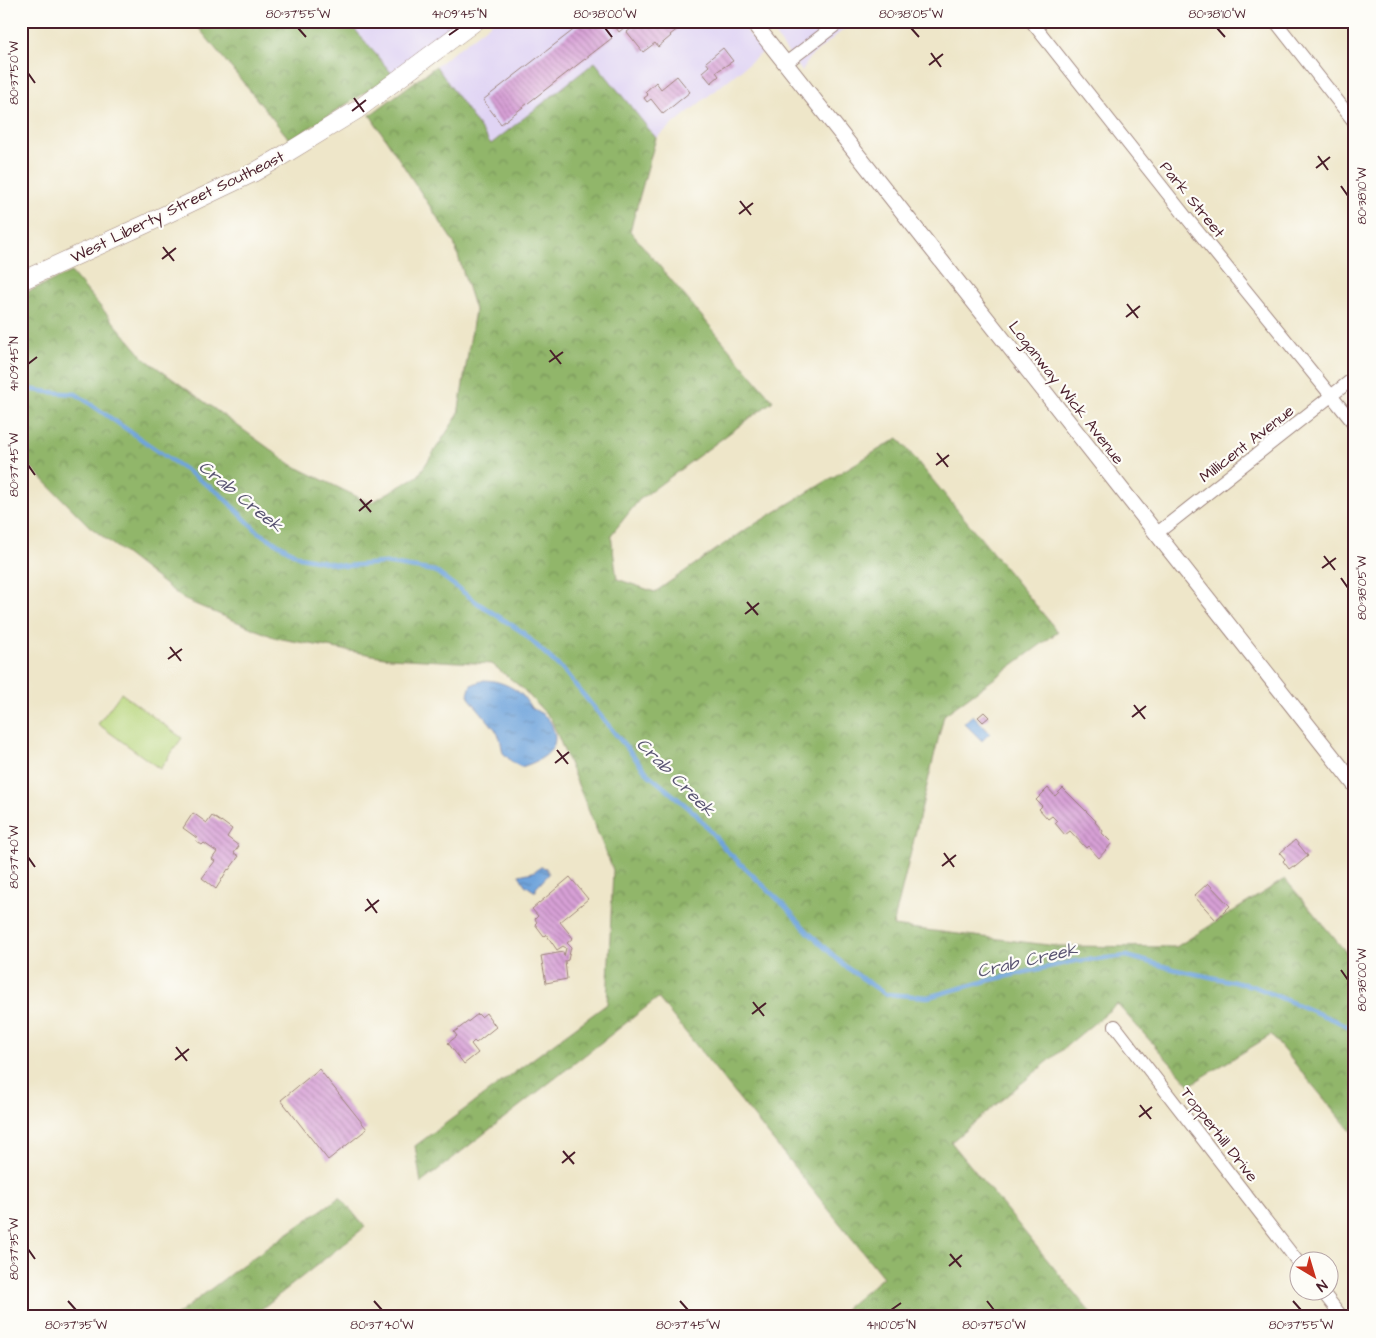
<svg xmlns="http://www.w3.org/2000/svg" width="1376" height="1338" font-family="'Architects Daughter',sans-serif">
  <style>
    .built { fill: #e0d4f4 }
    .forest { fill: url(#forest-crowns); stroke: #6e6a4b }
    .pitch { fill: #b7d57b; stroke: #807a53 }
    .water { fill: url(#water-ripples); stroke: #5c6284 }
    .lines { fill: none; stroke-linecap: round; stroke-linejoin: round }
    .stream { stroke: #6fa4dc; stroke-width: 4.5 }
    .building { fill: url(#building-back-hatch) }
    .minor-casing { stroke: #9c827a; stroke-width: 14 }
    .tertiary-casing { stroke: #9c827a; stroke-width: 17 }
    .secondary-casing { stroke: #9c827a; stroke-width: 19 }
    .minor { stroke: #fff; stroke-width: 12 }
    .tertiary { stroke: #fff; stroke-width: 15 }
    .secondary { stroke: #fff; stroke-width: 18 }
    .ticks { fill: none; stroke: #4a1f2b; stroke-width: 2 }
    .labels { text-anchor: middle; stroke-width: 4.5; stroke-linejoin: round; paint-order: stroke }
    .street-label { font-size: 16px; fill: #4a1f2b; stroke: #fdfcf7 }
    .water-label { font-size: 18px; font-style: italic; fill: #595472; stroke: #fdfcf7 }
    .neatline { fill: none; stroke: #4a1f2b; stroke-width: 2 }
    .ticks-label { font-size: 12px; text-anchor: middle; fill: #4a1f2b }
  </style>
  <defs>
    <pattern id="forest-crowns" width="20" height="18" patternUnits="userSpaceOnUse" patternTransform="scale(1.25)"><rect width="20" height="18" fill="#91b66b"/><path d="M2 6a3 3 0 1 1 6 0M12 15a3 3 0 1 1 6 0" fill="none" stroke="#789358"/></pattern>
    <pattern id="water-ripples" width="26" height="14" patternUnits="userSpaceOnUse" patternTransform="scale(1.25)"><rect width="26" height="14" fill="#6fa4dc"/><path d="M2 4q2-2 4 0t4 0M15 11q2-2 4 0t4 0" fill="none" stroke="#5d85b3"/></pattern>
    <pattern id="building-back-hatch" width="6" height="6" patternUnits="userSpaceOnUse" patternTransform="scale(1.25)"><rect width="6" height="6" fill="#d7a0d6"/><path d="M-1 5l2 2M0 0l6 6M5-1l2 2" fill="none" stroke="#b082ae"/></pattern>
  </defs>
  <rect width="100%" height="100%" fill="#fdfcf7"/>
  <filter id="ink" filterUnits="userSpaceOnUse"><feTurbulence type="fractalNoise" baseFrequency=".02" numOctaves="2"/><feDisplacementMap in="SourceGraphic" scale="10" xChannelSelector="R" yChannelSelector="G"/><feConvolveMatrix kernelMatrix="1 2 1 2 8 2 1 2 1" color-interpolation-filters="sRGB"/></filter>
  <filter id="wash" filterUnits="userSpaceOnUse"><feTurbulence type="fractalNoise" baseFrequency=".0096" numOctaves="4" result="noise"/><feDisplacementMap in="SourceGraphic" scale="20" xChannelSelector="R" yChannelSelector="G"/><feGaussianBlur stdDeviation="1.12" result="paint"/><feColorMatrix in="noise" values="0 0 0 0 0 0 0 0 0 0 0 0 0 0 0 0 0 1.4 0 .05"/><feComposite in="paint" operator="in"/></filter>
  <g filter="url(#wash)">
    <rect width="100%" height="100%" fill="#eee6c9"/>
    <path class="built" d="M348,21h114l-69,54z
      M494,21h245l24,31 -107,86 -61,-76 -104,82 -55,-78z
      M764,21h90l-45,37 -7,13z"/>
    <path class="forest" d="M193,21h155l45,54 -103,65z
      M595,62l61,76 -26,93 143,170 -134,99 -28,35 6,44 38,13 85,-59 158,-95 160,194 -114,83 -51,211 163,20 120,1 109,-68 70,84v173l-84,-101 -81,50 -73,-81 -166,138 143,175h-243l-6,-8 38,-32 -225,-279 -237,185 -6,-37 192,-142 6,-134 -62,-151 -28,-30 -31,-25 -102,-6 -114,-20 -91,-38 -96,-74 -68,-69v-162l50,-23 74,87 147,106 78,38 48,-27 40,-61 17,-105 -21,-67 -84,-128 66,-49 55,78z
      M340,1197l25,30 -114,90h-77l67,-51z"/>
    <path class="pitch" d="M121,693l61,45 -22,31 -62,-45z"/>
    <path class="water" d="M484,680c13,0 29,6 39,16 3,4 6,9 9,12 4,3 10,5 13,8 4,3 7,8 8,13 9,22 -15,33 -32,38l-9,-5 -9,-9 -3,-15 -5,-9 -25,-30 -2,-5 3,-9z
      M973,715l17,18 -8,8 -18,-18z
      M541,867l5,1 3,6 -13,14v3h-2l-9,-6 -6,-10 14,-3z"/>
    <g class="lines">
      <path class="stream" d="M21,388l28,4 27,2 144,100 38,38 42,25 45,9 39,-3 51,8 44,33 42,27 43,40 85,104 46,38 32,38 58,55 24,27 37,34 39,27 43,3 62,-17 85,-19 52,-5 50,14 76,16 102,43"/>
    </g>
    <g id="blocks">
      <path class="building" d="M585,21h14l13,17 -111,86 -18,-24z
        M611,21h21l-13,11z
        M641,21h39l1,2 -4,3 2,2 -9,7 1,1 -13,11 -3,-4 -12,9 -16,-20z
        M723,48l10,13 -17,11 3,4 -8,7 -9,-11 7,-6 -3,-4z
        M677,76l13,16 -27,22 -12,-15 -4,3 -3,-4 4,-3 -3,-3 11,-10 5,7z
        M984,712l5,5 -6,5 -5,-5z
        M1048,788l7,8 8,-8 33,33 -1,1 8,9 -1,2 10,10 -13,15 -11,-12 -2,2 -16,-17 -5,4 -10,-12 2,-2 -5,-5 -4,3 -9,-10 3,-3 -6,-6z
        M193,813l14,10 5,-7 9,6v-1l11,8 -5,8 12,9 -5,7 5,3 -10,14 -1,-1 -12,20 -14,-11 13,-17 -3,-2 5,-7 -13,-9 -2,2 -6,-4 1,-3 -14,-10z
        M1295,840l13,16 -13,11 -2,-1 -4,3 -6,-8 2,-2 -5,-6z
        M570,877l18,22 -28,23 13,16 -6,5 4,4 -3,13 -3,1 2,18 -21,4 -5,-27 22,-4 1,4 2,-8 -3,-2 -6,4 -11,-16 -2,2 -9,-12 2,-2 -2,-3 3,-3 -6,-7z
        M1208,883l22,23 -14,14 -22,-24z
        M486,1013l10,14 -20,16 -2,-2 -3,3 7,9 -14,11 -16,-21 9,-7 -3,-4 3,-2 21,-16 3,3z
        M319,1069l48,60 -39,31 -47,-60z"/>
    </g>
  </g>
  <g filter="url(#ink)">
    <use href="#blocks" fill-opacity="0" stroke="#9c827a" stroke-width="1"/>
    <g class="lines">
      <defs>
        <path id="minor" d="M1031,21l155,196 169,208
          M1275,21l80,102
          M786,63l55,-42
          M1156,534l199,-157
          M1115,1026l183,236
          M1321,1290l21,27"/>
        <path id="tertiary" d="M752,21l603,764"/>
        <path id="secondary" d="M21,281l125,-57 107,-51 24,-14 80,-49 119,-89"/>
      </defs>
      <use href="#minor" class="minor-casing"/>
      <use href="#tertiary" class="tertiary-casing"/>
      <use href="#secondary" class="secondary-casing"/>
      <use href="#minor" class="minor"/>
      <use href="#tertiary" class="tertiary"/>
      <use href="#secondary" class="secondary"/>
    </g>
  </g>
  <path class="ticks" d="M298,28l8,9M605,28l7,9M911,28l8,9M1217,28l8,9M449,35l10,-7M931,53l10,14M929,65l14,-11M28,73l7,10M354,98l10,14M352,111l14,-11M1318,156l10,14M1316,168l14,-11M1341,186l7,10M740,201l11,14M739,214l14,-11M163,247l11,14M162,259l14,-11M1127,304l11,14M1126,317l14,-11M550,350l11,14M549,362l14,-10M28,364l9,-7M937,453l11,14M28,465l7,10M936,465l13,-10M360,499l11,13M359,511l13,-11M1324,556l11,14M1322,568l14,-10M1341,578l7,10M747,602l11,13M745,614l14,-11M170,647l11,14M168,659l14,-10M1134,705l11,14M1132,717l14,-11M557,750l11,14M555,763l14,-11M944,853l10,14M28,857l7,10M942,866l14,-11M367,899l10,14M365,911l14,-11M1341,970l7,10M753,1002l11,14M752,1014l14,-11M176,1047l11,14M175,1060l14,-11M1140,1105l11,14M1139,1117l13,-10M563,1151l11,13M562,1163l13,-11M28,1249l7,10M950,1254l11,13M949,1266l13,-11M68,1301l8,9M374,1301l8,9M680,1301l8,9M987,1301l7,9M1293,1301l8,9M891,1310l10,-7"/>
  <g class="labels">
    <g class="street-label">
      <text transform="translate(1193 199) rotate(51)" y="6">Park Street</text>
      <text transform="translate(177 206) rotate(-26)" y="6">West Liberty Street Southeast</text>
      <text transform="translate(1067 392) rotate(52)" y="6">Loganway Wick Avenue</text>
      <text transform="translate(1246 443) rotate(-38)" y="6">Millicent Avenue</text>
      <text transform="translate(1220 1134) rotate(52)" y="6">Topperhill Drive</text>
    </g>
    <g class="water-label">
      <text transform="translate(241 496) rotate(39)" y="6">Crab Creek</text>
      <text transform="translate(676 777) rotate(45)" y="6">Crab Creek</text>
      <text transform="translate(1027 960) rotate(-13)" y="6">Crab Creek</text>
    </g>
  </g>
  <rect width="1376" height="1338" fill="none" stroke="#fdfcf7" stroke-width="55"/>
  <g transform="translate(1314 1276) rotate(142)"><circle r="24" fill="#fdfcf7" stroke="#b5a4a5"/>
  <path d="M0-4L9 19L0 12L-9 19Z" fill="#c8321e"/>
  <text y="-8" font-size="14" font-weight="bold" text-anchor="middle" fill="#4a1f2b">N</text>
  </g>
  <rect x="28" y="28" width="1320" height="1282" class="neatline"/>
  <g class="ticks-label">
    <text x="298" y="18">80°37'55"W</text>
    <text x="459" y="18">41°09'45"N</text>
    <text x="605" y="18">80°38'00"W</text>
    <text x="911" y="18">80°38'05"W</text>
    <text x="1217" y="18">80°38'10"W</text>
    <text transform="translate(14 73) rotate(-90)" y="4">80°37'50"W</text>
    <text transform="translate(1362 196) rotate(-90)" y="4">80°38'10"W</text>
    <text transform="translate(14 364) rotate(-90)" y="4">41°09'45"N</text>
    <text transform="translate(14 465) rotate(-90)" y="4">80°37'45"W</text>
    <text transform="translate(1362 588) rotate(-90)" y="4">80°38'05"W</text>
    <text transform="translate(14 857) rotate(-90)" y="4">80°37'40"W</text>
    <text transform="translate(1362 980) rotate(-90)" y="4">80°38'00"W</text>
    <text transform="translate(14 1249) rotate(-90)" y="4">80°37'35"W</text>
    <text x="76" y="1329">80°37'35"W</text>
    <text x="382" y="1329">80°37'40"W</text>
    <text x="688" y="1329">80°37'45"W</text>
    <text x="891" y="1329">41°10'05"N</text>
    <text x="994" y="1329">80°37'50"W</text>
    <text x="1301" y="1329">80°37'55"W</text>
  </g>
</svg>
